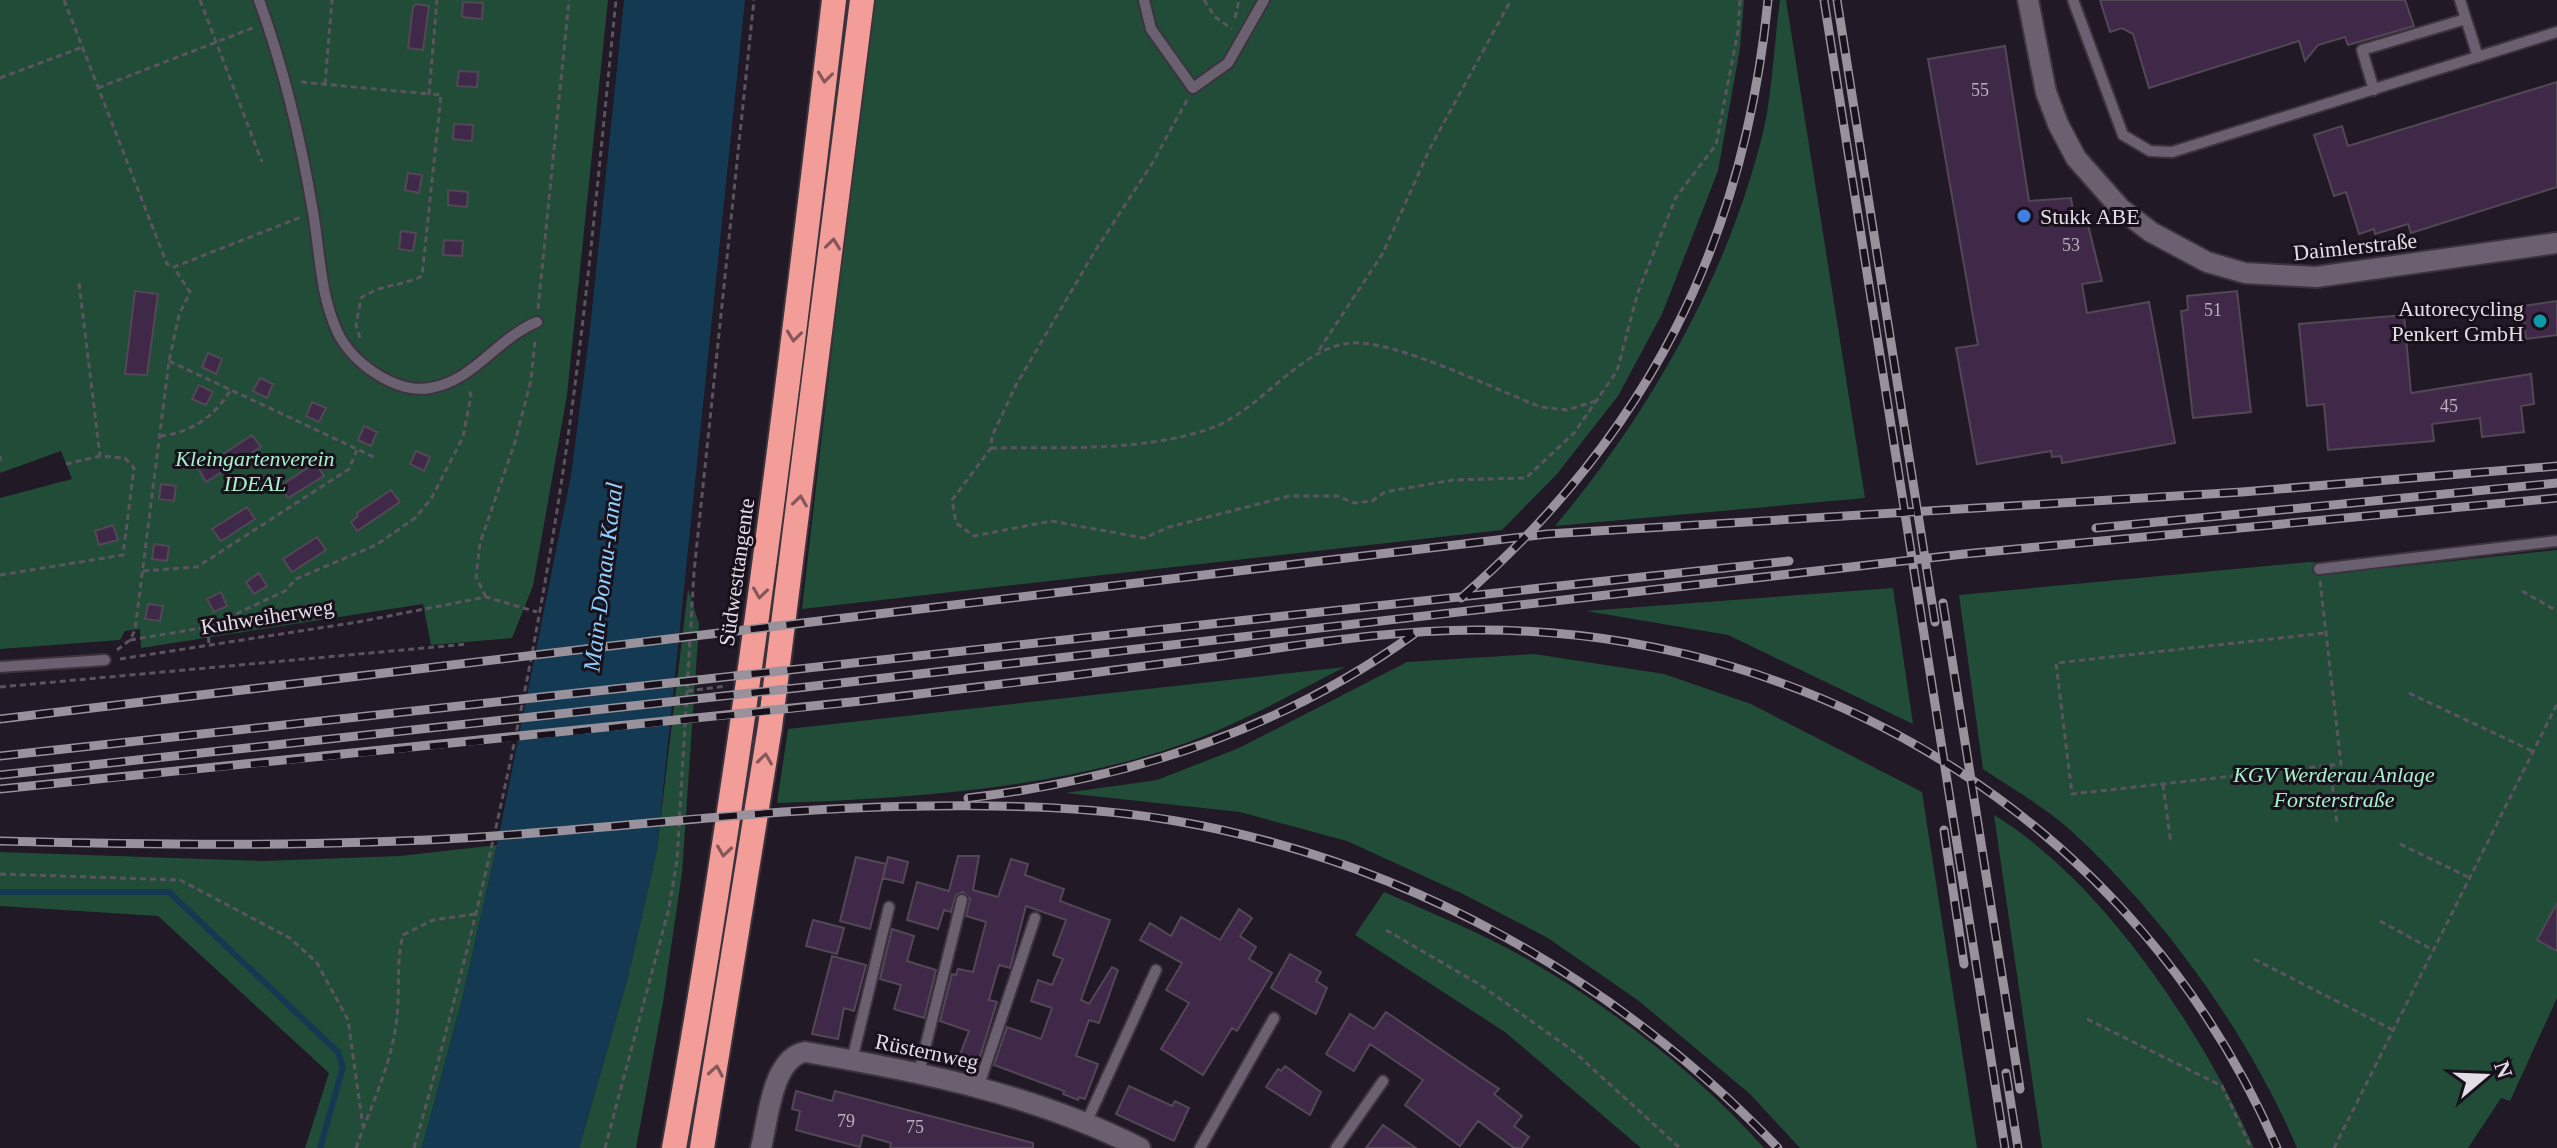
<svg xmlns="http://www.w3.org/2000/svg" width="2557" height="1148" font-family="'Times New Roman',serif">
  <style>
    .green { fill: #214c38 }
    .water { fill: #133a52 }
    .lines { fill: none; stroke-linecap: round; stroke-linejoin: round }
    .stream { stroke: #133a52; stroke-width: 6 }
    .building { fill: #402948; stroke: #524855; stroke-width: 2 }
    .lane-casing { stroke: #3b343e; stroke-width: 14 }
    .street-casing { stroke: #3b343e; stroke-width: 24 }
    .highway-casing { stroke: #3b343e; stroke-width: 28 }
    .path { stroke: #5b545f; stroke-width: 3; stroke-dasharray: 6 4; stroke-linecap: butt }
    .lane { stroke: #6b606f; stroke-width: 10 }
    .street { stroke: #6b606f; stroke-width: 20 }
    .highway { stroke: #f29d98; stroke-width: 24 }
    .rail-casing { stroke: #99929c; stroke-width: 9 }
    .rail { stroke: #18101b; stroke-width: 6; stroke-dasharray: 18; stroke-linecap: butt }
    .oneway { stroke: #85565a }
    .shop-dot { fill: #3f7fe0; stroke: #18101b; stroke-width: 3 }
    .culture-dot { fill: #0f9aa8; stroke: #18101b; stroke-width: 3 }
    .labels { text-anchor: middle; stroke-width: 6; stroke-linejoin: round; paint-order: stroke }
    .number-label { font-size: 18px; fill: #bab0be }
    .poi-label { font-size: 22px; fill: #e3dde6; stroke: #18101b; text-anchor: start }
    .street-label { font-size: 22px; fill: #e3dde6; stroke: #18101b }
    .park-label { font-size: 22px; font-style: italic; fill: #a6f1cb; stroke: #18101b }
    .water-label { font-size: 24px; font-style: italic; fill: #8fcffb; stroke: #18101b }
  </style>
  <rect width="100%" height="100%" fill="#211925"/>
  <path class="green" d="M0,0h608l-41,395 -34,191 -21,52 -81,7 -8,-41 -282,44 -1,-19 -15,2 -5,9 -120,9v-151l72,-19 -11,-28 -61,22z
    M872,0h872l-4,48 -22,123 -56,143 -44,82 -61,78 -55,56 -700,79z
    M1780,0h6l79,498 -310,28c95,-113 175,-254 209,-398 9,-41 10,-86 16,-128z
    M2557,550v448l-47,103 -9,-3 -33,50h-171c-48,-114 -137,-237 -229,-320 -25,-22 -57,-40 -85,-59l-24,-174 350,-33 86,5z
    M1893,588l20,136 -185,-89 -142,-24z
    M688,589l11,35 -17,249 -19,129 -27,146h-57l49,-171 29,-128z
    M1534,654l130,20 87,30 171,88 55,356h-177l-50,-54 -111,-93 -91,-63 -85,-44 -116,-53 -107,-29 -175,-19 92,-13 82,-32 168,-86z
    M1345,667c-55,28 -111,60 -171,80 -122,42 -269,52 -397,56l11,-74z
    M1994,815c109,66 209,218 260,333h-212z
    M497,845l-35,155 -40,148h-117l24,-75 -171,-157 -158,-10v-54l263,9 137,-5z
    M1384,892c49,22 101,42 148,70 84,49 167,113 232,186h-123l-136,-116 -150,-97z"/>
  <path class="water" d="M624,0h121l-88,849 -29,128 -49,171h-157l40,-148 35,-155 74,-369 19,-147z"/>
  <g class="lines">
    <path class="stream" d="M0,892h169l169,160 5,15 -23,81"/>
  </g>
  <path class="building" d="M2100,0h305l9,26 -66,19 -3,-8 -27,8 -13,16 -6,-20 -150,47 -16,-54 -11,-6 -12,4z
    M463,2l20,1 -1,16 -20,-2z
    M416,4l13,2 -6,44 -15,-2 5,-41z
    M2005,46l24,155 42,-3 4,25 12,-2 15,60 -20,3 5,29 62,-11 26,141 -113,20 -1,-7 -9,1 -1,-6 -74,13 -21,-116 22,-3 -50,-286z
    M459,71l19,1 -1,15 -20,-1z
    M2557,82v105l-146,46 -3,-9 -33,10 -1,-5 -15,5 -13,-42 -12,4 -20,-61 28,-9 6,20z
    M454,124l19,1 -1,16 -19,-2z
    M408,173l14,2 -3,18 -14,-3z
    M448,190l20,2 -1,15 -19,-2z
    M401,231l15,2 -3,18 -14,-2z
    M444,240l19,1 -1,15 -19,-1z
    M135,291l23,3 -11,81 -22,-1z
    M2237,291l14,121 -58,6 -12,-107 7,-1 -1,-14z
    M2557,301v34l-31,4 -4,-33z
    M2404,315l7,78 120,-19 3,30 -13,2 3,26 -42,5 -2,-19 -48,6 2,17 -106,9 -4,-46 -17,2 -8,-82z
    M208,353l14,6 -6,15 -14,-7z
    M260,378l13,6 -6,14 -14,-7z
    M199,385l14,7 -7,13 -14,-6z
    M312,402l14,6 -7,14 -13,-6z
    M364,426l13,6 -6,14 -13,-6z
    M252,435l9,12 -55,35 -7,-12z
    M416,451l14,6 -6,14 -14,-7z
    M315,463l9,13 -36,22 -8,-12z
    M161,484l15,2 -2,15 -15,-2z
    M391,490l9,12 -43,29 -6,-9 7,-6 -1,-3z
    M247,507l8,12 -34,22 -9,-12z
    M113,525l5,15 -19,5 -4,-14z
    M317,537l9,13 -34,22 -9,-13z
    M154,544l15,2 -2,15 -15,-2z
    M259,573l8,13 -13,8 -8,-12z
    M221,592l6,14 -13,6 -7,-13z
    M148,604l15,2 -3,15 -15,-2z
    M958,856h21l-6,34 25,7 13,-38 17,5 -3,11 39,14 -4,12 50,19 -29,80 8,4 23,-37 6,3 -19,53 -10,-3 -13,36 22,8 -13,35 -6,-2 -1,3 -15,-6 1,-3 -70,-26 13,-38 34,12 11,-31 -21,-7 7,-21 14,5 11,-26 -10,-4 13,-35 -40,-14 -16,62 -11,-3 -10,35 8,2 -21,67 -20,-4 13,-34 -29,-10 12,-47 4,1 2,-6 15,3 13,-50 -20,-6 4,-17 -7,-7 -7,3 -5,17 -7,-2 -6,19 -31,-9 10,-38 32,9z
    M856,857l30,7 -16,65 -30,-8z
    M888,857l20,5 -5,21 -20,-5z
    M2557,903v48l-20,-11z
    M1239,909l13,9 -12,18 16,11 -7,12 23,14 -35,58 -5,-3 -29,47 -42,-26 28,-46 -23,-13 16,-27 -42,-23 10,-17 21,13 10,-19 39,23z
    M813,920l31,8 -7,26 -31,-8z
    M892,929l22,7 -7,25 29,9 -12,48 -30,-9 7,-24 -21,-6z
    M1290,954l31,18 -5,9 11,7 -11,26 -45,-26z
    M832,956l34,9 -12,46 -10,-3 -6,31 -26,-5z
    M1386,1012l113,77 -5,5 28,22 -8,10 15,11 -8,11h-7l-36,-27 -18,25 -55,-41 18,-25 -53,-36 -16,27 -28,-17 24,-40 24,15z
    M1285,1066l36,26 -11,23 -44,-28 12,-18 3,2z
    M1129,1086l43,20 3,-5 14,7 -15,33 -58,-27z
    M796,1091l36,10 3,-10 198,52v5h-143l1,-5 -28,-8 -3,12 -64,-17 4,-19 -8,-2z
    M1383,1125l33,23h-50z"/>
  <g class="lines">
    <defs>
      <path id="lane" d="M259,0c25,69 42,140 54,212 7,40 7,82 24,119 14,31 58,63 93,57 44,-7 67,-50 107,-66
        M1144,0l7,29 42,59 35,-25 36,-63
        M2073,0l50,135 27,16 22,1 385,-120
        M2460,0l18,57
        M2374,90l-12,-40 104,-31
        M2319,569l238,-28
        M0,667l105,-7
        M852,1060l37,-153
        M919,1072l43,-172
        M979,1085l56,-167
        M1087,1121l69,-151
        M1200,1148l74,-130
        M1336,1148l47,-67"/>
      <path id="street" d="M2028,0l18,92 12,32 18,34 45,51 30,23 56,30 38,11 71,4 241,-34
        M761,1148c7,-28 11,-90 44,-96 117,20 229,42 335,96"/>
      <path id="highway" d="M674,1148c68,-380 115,-764 160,-1148
        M702,1148l68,-421 92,-727"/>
    </defs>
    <use href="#lane" class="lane-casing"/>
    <use href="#street" class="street-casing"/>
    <use href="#highway" class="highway-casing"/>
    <path class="path" d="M64,0l103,264 7,3 127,-50
      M200,0l62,162
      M1204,0l11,17 17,12
      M1235,18l4,-18
      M0,78l83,-31
      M301,82l128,12
      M325,84l7,-84
      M98,88l157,-61
      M1187,100l-34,62 -58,89 -79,134 -24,51 -1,12 -39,52 4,23 18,13 77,-15 93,17 25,-11 120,-31h49l16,7 18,-2 13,-9 68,-12 73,-2 48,-45 43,-62 21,-79 38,-95 40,-52 22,-114 2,-31
      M79,283l21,173
      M538,309l31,-309
      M360,338l-4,-13 5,-27c22,-15 39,-11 61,-22l19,-181 -12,-1 8,-94
      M1319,350l64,-97 48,-107 80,-146
      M169,361l205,96
      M160,436c30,-3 54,-19 70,-45
      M991,448c70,-1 158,4 223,-21 49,-19 87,-81 138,-84 44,-3 144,47 189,64l26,3 29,-9
      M0,456v5
      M143,571l54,-4 152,-98 8,-19
      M0,575l123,-20 11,-87 -9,-10 -25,-2 -34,8
      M2320,581l21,183 -269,30 -16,-131 269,-30
      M2522,591l35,20
      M486,597l-10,-20 4,-34 35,-101 16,-62 4,-40
      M208,627l1,19
      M130,640l78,-13 77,-36 11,-12 80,-34 39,-27 16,-19 32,-62 8,-41 -3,-9
      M117,650l13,-10 5,-10 34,-269 10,-46 11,-23 -16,-24
      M120,659l238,-37 128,-25 51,15
      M0,687l468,-43
      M687,691l40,-5
      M2409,693l123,58
      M2330,766l7,58
      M2163,784l8,60
      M2400,844l68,33
      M0,874l180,6 110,58 27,25 31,57 15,107
      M2380,921l53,29
      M1386,930l93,54 93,66 108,98
      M2254,959l139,71
      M2087,1019l135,67 29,62
      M356,1148c15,-43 37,-86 41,-132 3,-28 -1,-54 6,-81l30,-15 42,-6
      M414,1148c58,-203 106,-411 140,-619 29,-175 44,-353 62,-529
      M605,1148l64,-240 8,-48 17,-288 60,-572
      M2334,1148l223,-444"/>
    <use href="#lane" class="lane"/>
    <use href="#street" class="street"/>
    <use href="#highway" class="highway"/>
    <defs>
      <path id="rail" d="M1824,0l181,1148
        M1837,0l98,622
        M2096,528l461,-45
        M1461,598c185,-161 283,-354 307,-598
        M1943,603l77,486
        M0,719l1547,-185 695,-42 315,-26
        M0,756l1789,-195
        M0,775l806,-88 1158,-133 593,-56
        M0,789c287,-28 574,-56 861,-88 120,-14 241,-29 361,-45 86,-12 174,-27 262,-26 343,2 656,200 793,518
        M968,798c161,-19 313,-68 446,-164
        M1944,830l20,134
        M0,841c161,4 320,6 480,-4 150,-10 301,-30 451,-31 81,-1 165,1 245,15 232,40 440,158 602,327
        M2006,1073l12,75"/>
    </defs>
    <use href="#rail" class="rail-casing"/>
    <use href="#rail" class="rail"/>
  </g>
  <defs><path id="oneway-chevron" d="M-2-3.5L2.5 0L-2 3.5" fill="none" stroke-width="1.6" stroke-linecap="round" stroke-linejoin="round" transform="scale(2)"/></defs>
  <g class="oneway">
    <use href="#oneway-chevron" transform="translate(825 77) rotate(97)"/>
    <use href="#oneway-chevron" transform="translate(833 244) rotate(-83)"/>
    <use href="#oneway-chevron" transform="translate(794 336) rotate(97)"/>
    <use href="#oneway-chevron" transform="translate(800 501) rotate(-82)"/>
    <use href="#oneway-chevron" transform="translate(760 593) rotate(98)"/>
    <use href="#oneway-chevron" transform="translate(765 759) rotate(-82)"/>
    <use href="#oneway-chevron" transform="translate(724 851) rotate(98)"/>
    <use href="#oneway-chevron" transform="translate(716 1071) rotate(-80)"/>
  </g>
  <circle class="shop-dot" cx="2024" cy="216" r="8"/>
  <circle class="culture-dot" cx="2540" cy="321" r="8"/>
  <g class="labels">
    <g class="number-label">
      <text x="1980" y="96">55</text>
      <text x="2071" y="251">53</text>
      <text x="2213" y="316">51</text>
      <text x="2449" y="412">45</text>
      <text x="846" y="1127">79</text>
      <text x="915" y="1133">75</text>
    </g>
    <g class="poi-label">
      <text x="2040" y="224">Stukk ABE</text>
      <text x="2524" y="316" text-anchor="end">Autorecycling<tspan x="2524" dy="25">Penkert GmbH</tspan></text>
    </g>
    <g class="street-label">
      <text transform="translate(2355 246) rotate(-6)" y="8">Daimlerstraße</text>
      <text transform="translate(736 572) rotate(-82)" y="8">Südwesttangente</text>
      <text transform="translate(267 616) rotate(-9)" y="8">Kuhweiherweg</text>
      <text transform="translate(927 1051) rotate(12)" y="8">Rüsternweg</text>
    </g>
    <g class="park-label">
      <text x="255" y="466">Kleingartenverein<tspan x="255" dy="25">IDEAL</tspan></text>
      <text x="2334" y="782">KGV Werderau Anlage<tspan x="2334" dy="25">Forsterstraße</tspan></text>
    </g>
    <g class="water-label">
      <text transform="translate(603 577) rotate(-83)" y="8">Main-Donau-Kanal</text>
    </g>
  </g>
  <g transform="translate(2485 1076) rotate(71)" stroke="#18101b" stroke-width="6" paint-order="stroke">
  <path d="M0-6L14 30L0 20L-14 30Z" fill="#e3dde6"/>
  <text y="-12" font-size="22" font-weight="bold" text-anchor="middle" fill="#e3dde6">N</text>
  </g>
</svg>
